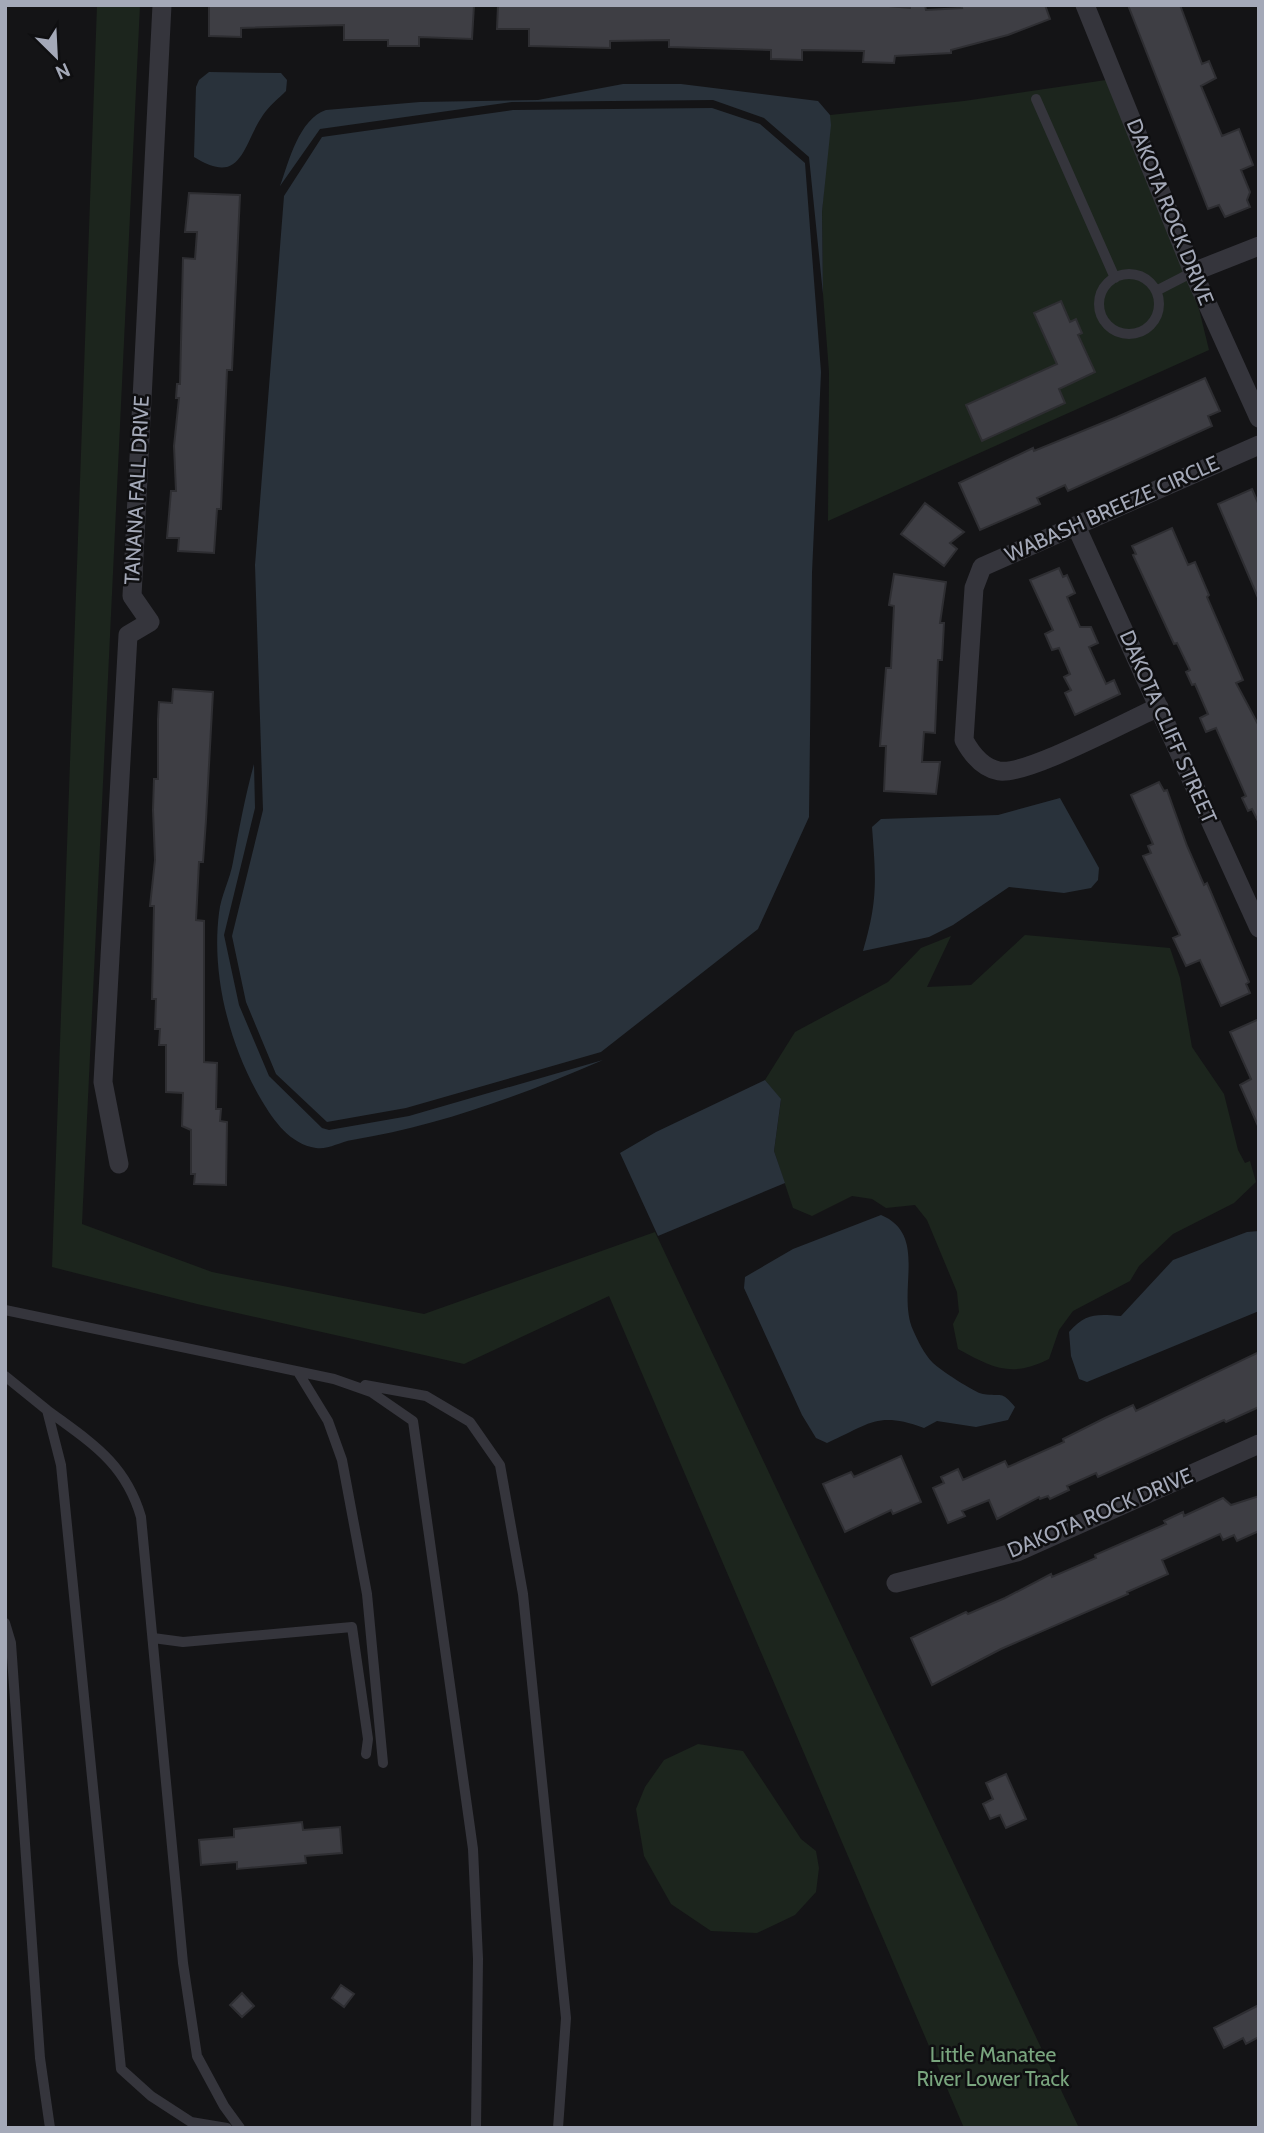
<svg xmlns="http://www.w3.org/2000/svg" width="1264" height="2133" font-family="Cabin,sans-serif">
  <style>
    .green { fill: #1c251d }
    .water { fill: #29323b }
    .building { fill: #3e3e44; stroke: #2e2e32; stroke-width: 2 }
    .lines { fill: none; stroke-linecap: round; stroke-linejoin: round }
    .service { stroke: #35353c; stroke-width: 10 }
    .minor { stroke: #35353c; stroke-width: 19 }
    .labels { text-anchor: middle; stroke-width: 5; stroke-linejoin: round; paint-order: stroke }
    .street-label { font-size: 21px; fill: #a4a9b8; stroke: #0f0f11 }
    .park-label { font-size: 21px; fill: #79a57e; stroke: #0f0f11 }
  </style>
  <rect width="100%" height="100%" fill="#141416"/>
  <path class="green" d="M97,5h43l-58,1219 130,48 212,42 231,-82 424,896h-115l-355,-832 -145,68 -267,-60 -145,-37z
    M1106,80l92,225 11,45 -381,171 1,-149 -6,-78 -1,-82 8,-97 134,-14z
    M1025,935l145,13 10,30 12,69 32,47 14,56 7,13 5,-2 6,21 -22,21 -61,31 -34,32 -9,15 -57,30 -14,19 -10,29c-38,19 -56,9 -91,-10l-5,-25 6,-12 -2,-20 -30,-72 -12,-15 -29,3 -14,-9 -20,-3 -40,20 -19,-8 -19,-57 7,-51 -16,-20 30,-48 93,-50 33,-34 30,-12 -24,51 44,-2z
    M698,1744l45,7 58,88 15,12 3,17 -3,24 -21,23 -38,18 -46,-2 -40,-27 -27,-48 -8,-47 9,-22 19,-27z"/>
  <path class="water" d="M209,72l72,1 6,7 -1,11c-7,7 -17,15 -23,24 -21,31 -21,72 -69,42l2,-70 3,-7z
    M623,84h58l137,17 12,14 1,10 -9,87 1,82 -14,-137 -45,-39 -51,-18 -201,2 -192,27 -40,57c9,-25 19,-67 46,-76l94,-8 118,-2z
    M712,108l48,16 45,39 16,209 -9,201 -3,244 -51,112 -157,123 -195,56 -79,14 -51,-48 -30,-72 -14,-66 31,-126 -8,-245 29,-369 38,-59 191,-27z
    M254,764l1,44 -31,127 15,70 30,71 53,52 7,2 80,-14 194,-56c-81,35 -164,66 -251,80 -12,2 -25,10 -36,8 -26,-4 -42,-27 -54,-47 -32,-54 -51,-125 -43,-188 2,-18 11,-33 14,-51 6,-33 12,-65 21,-98z
    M1060,798l39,70 -1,12 -7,8 -27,5 -55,-6 -56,38 -24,12 -66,14c15,-51 13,-71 9,-124l9,-8 117,-4z
    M765,1080l16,19 -7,52 11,32 -127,53 -38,-83 36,-21z
    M881,1215c48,20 15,76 32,115 5,11 11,24 20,33 6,6 42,30 50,31 19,3 18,-4 32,13l-7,13 -32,7 -39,-6 -13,7c-47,-17 -54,-4 -97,15l-11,-5 -14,-23 -58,-127 1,-11 48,-28z
    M1259,1231v80l-172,71 -8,-3 -8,-23 -2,-24c17,-19 27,-18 52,-16l52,-56 74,-28z"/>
  <path class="building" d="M209,5h265l-2,34 -53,-2v9h-31v-6h-44v-15l-103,3v9l-32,-1z
    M498,5h379l33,3v-3h15l1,5 36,-2 -1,-3h84l5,14 -42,16 -57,15v3l-56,3 -1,7 -31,-1 1,-11 -62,-1v10l-31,-1v-9l-102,-3v-7l-59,1v7l-81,-2v-17h-32z
    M1128,5h52l22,59 7,-3 7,17 -15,8 21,50 17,-7 14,36 -12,5 9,22 -3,8 3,7 -25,10 -6,-12 -11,4z
    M189,193l51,2 -8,175h-5l-6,139h-4l-3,44 -36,-2 1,-13h-12l4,-47h5l-2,-45 5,-48h-3l1,-14h3l3,-126 12,1 2,-27h-12z
    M1061,301l9,21 6,-3 6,14 -4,2 17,37 -36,17 6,14 -83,38 -16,-36 91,-41 -23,-51z
    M1205,378l15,33 -12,5 4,10 -144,65 -3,-6 -28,13 3,6 -60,26 -21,-47 74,-35 1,3 83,-34z
    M1252,489l7,16v95l-41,-96z
    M925,503l39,29 -14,11 7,6 -13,17 -43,-32z
    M1172,528l16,37 7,-3 14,33 -2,2 36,83 -7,3 23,43v97l-7,-14 -4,2 -6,-13 4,-2 -30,-68 -10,4 -6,-14 8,-4 -13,-30 -3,1 -6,-13 4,-2 -13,-27 -3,1 -41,-89 3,-1 -4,-8z
    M1059,568l4,9 4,-2 8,18 -8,4 13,30h11l7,16 -9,4 17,37 8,-4 6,14 -45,21 -10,-22 6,-3 -7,-13 6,-3 -11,-26 -7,2 -7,-16 8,-4 -23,-50z
    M894,574l52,8 -6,41h4l-2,37h-4l-3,73 -11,-1 -2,30h18l-4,32 -52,-3 2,-45h-6l6,-78h5l3,-62 -5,-1z
    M173,689l40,3 -7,128 -3,42h-4l-3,58 8,1v141l13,1 -1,46h5l-1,12 7,1 -1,63 -32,-1 1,-10h-4v-44l-9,-4 1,-33 -17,-1v-47h-7l1,-16h-5l1,-30h-4l2,-93h-4l5,-46 -2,-50 1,-31h4v-60l1,-17 13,1z
    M1159,782l5,9 3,-1 20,56 17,39 3,-2 42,99 -3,2 4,9 -29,13 -21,-46 -14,6 -13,-28 7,-3 -37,-79 8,-3 -3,-7 5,-2 -22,-49z
    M1259,1019v109l-19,-43 11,-6 -21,-47z
    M1259,1352v55l-33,15 -2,-2 -126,57 -2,-4 -29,13 2,4 -19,9 -2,-3 -8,3 -1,-2 -42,22 -8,-19 -27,11 3,5 -17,7 -15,-35 11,-5 -3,-6 17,-8 5,11 42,-19 3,6 56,-25 -1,-3 42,-21 28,-13 3,6z
    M901,1456l20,46 -28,12 -2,-4 -46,22 -22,-48 28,-12 3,5z
    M1259,1496v35l-22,10 -3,-6 -11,5 -3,-6 -58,26 6,14 -41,18 1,2 -127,55 -69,36 -21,-47 55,-26 2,2 37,-16 46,-24 1,3 44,-19 -1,-3 71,-31 -2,-3 19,-9 1,4 39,-18 8,7z
    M1006,1774l20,45 -20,9 -6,-13 -10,4 -7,-15 10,-5 -7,-16z
    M302,1822l1,8 37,-3 2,26 -37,3 1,7 -69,6v-7l-36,3 -2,-25 35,-3v-8z
    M341,1985l13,9 -10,13 -12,-9z
    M242,1993l12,13 -12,11 -12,-12z
    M1259,2005v32l-13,7 -3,-6 -19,10 -10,-20z"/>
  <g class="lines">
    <path class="service" d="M1036,99l79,179
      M1099 304a30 30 0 1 1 60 0a30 30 0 1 1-60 0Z
      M1156,291l37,-19
      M5,1310l329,69 37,13 42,29 60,428 5,110 -2,169
      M298,1372l30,49 14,39 25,134 16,169
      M5,1376l42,34 14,55 60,604 30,27 40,26 36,6
      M365,1385l61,11 44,26 30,43 23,129 43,424 -8,110
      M47,1410c43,32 78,52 94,107l42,446 14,93 27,50 16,22
      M5,1623l6,20 29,415 10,70
      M153,1638l30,4 169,-15 16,112 -2,15"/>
    <path class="minor" d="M1085,5l108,267 66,146
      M1193,272l66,-26
      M1076,526l183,402
      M1159,707c-30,13 -133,69 -160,64 -16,-3 -28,-18 -35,-31l10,-152 8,-21 277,-122
      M119,1164l-16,-82 25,-447 22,-13 -18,-26 30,-591
      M896,1583l121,-31 242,-108"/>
  </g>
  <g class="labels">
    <g class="street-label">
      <text transform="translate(1170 212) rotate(68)" y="7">DAKOTA ROCK DRIVE</text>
      <text transform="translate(137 490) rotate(-87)" y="7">TANANA FALL DRIVE</text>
      <text transform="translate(1112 509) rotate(-24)" y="7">WABASH BREEZE CIRCLE</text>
      <text transform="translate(1168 727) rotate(66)" y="7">DAKOTA CLIFF STREET</text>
      <text transform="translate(1100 1513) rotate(-23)" y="7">DAKOTA ROCK DRIVE</text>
    </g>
    <g class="park-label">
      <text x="993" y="2062">Little Manatee<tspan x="993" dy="24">River Lower Track</tspan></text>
    </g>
  </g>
  <rect width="1264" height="2133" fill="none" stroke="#a4a9b8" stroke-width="14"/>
  <g transform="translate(56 56) rotate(156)" stroke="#0f0f11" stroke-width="5" paint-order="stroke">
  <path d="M0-5L12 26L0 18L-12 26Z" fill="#a4a9b8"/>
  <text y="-10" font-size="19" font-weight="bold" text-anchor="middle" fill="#a4a9b8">N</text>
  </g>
</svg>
